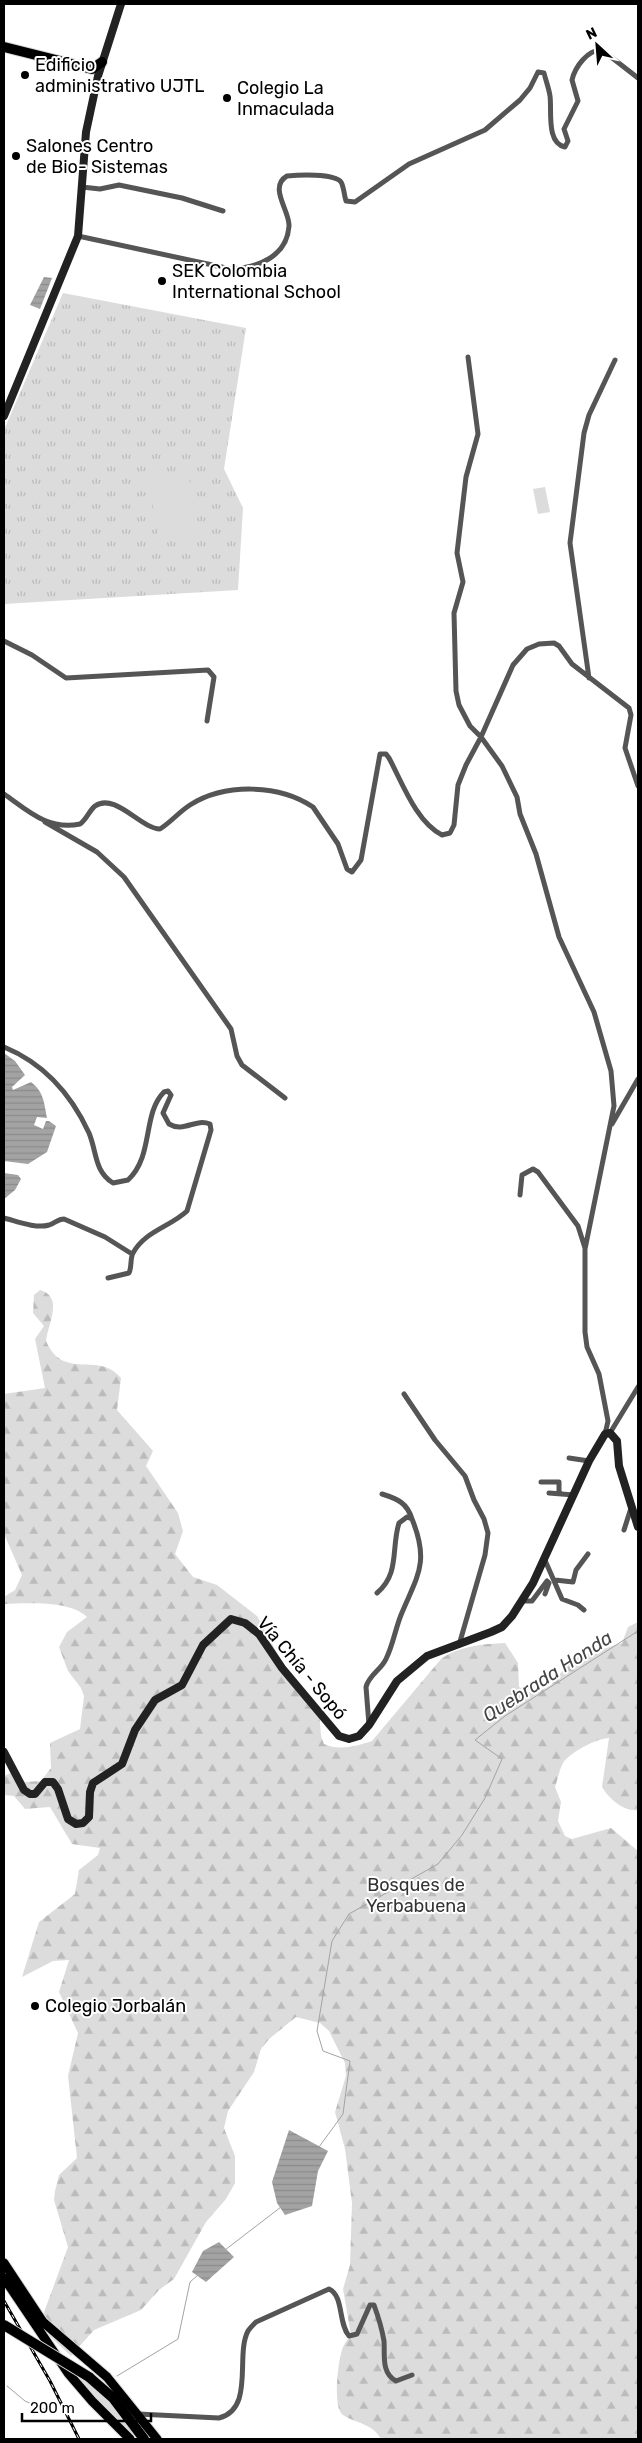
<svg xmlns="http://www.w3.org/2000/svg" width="642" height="2443" font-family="Rubik,sans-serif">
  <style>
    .grass { fill: url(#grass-tufts) }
    .forest { fill: url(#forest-firs) }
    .pitch { fill: #dcdcdc }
    .water { fill: url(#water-rules) }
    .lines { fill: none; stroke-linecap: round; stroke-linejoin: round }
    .stream { stroke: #a3a3a3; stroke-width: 1 }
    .primary-casing { stroke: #dbdbdb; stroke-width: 11 }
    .highway-casing { stroke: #dbdbdb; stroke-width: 12 }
    .street { stroke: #555; stroke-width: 5 }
    .secondary { stroke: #222; stroke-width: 8 }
    .primary { stroke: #000; stroke-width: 9 }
    .highway { stroke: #000; stroke-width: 10 }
    .rail-casing { stroke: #000; stroke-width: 3 }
    .rail { stroke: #fff; stroke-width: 1; stroke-dasharray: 4; stroke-linecap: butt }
    .highway-bridge-casing { stroke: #dbdbdb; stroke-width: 12; stroke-linecap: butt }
    .highway-bridge { stroke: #000; stroke-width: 10 }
    .poi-dot { fill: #000; stroke: #fff; stroke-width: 2 }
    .labels { text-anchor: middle; stroke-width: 4; stroke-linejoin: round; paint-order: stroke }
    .poi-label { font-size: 18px; fill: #000; stroke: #fff; text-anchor: start }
    .street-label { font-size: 18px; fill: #000; stroke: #fff }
    .park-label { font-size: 18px; fill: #333; stroke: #fff }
    .water-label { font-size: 19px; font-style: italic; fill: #444; stroke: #fff }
  </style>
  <defs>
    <pattern id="grass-tufts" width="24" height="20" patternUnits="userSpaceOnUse" patternTransform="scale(1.25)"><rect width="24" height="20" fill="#dcdcdc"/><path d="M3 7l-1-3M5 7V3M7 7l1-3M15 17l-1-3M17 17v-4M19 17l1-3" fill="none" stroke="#bbb"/></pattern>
    <pattern id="forest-firs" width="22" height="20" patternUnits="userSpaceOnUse" patternTransform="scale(1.25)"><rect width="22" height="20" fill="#dcdcdc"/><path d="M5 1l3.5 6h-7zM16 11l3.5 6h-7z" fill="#bbb"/></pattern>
    <pattern id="water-rules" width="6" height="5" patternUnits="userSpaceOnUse" patternTransform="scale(1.25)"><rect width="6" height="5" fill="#a3a3a3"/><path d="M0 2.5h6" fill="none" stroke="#8b8b8b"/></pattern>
  </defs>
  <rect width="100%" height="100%" fill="#fff"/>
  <path class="grass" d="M63,293l183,35 -22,141 19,39 -5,82 -234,14v-174z
    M65,2365l38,28 36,46 -23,-19z"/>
  <path class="forest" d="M40,1290c24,7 8,33 6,51 18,41 52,9 75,37l-4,32 36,41 -7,15 32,47 5,18 -8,23 18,23 24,8 40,31 39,72 23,23 2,25 3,8c15,7 33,2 48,-3l69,-82c18,-13 42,-15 64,-16l13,20 1,24 14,7 18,-9 21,-26 50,-16 6,-16 10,-5v188c-14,2 -29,-11 -36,-23l7,-49c-12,0 -40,15 -46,25 -4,7 -5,16 -8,24l6,15 -3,19 7,15 7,3 39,-11 27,23v588h-257c-9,-16 -24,-15 -38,-24 -11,-7 -5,-59 1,-70 2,-4 5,-7 7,-10l-8,-46 7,-24 2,-62 -7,-54 -10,-37 11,-36 -1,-13 -16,-32 -9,-8 -24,-6 -27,22 -8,10 -7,23 -26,39 -4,17 11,28v27l-9,16 -20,23 -32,57 -15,11 -18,20 -47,20 -23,26 -32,-30 29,-79 -14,-47 1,-9 4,-16 18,-17 -9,-82 10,-43 -19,-41 10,-32 -16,1 -31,16 17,-55 36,-28 4,-24 19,-15 2,-7 -28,-4 -22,-37 -25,2 -11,-13 -10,-1v-19l9,-4 12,10 16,-1 10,-13 -1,-25 30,-14 4,-33 -3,-8 -13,-17 -9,-24 8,-15 20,-15c-17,-17 -60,-14 -83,-13v-7l11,-7 7,-15 -18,-41v-140l41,-6 -10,-49 9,-13 -11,-13 1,-18z"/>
  <path class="pitch" d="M188,474l12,60 -42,4 -9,-58z
    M545,487l5,25 -12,2 -5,-25z"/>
  <path class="water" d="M44,277l8,1 -12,31 -10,-4z
    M4,1053l11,8 10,14 -13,12 1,3 18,-8c13,10 13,21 16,36l-10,-1 -3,8 9,4 3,-8h3l7,5 -9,26 -19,12 -24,-3z
    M4,1173l14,2 3,4 -6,11 -11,9z
    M289,2130l39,21 -10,20 -6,35 -27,9 -8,-12 -5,-21z
    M219,2242l15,15 -28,25 -14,-10 11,-21z"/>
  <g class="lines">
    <path class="stream" d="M319,2147l24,-33 7,-53 -27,-10 -6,-20 15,-90 17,-27 89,-50 24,-29 23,-37 17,-39 -27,-19 30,-24 133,-85
      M225,2250l56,-43
      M117,2376l61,-37 12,-57 8,-7
      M7,2386l18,15 18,8 7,-7"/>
    <defs>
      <path id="primary" d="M4,2263l39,59 64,55 50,62
        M4,2278l64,95 24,28 38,38"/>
      <path id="highway" d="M4,47l88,22 10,-7
        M89,2377l24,21 31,41"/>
    </defs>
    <use href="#primary" class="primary-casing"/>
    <use href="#highway" class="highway-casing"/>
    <path class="street" d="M82,187l18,2 19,-4 63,13 41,13
      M78,236l153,33c26,-1 56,-12 58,-43 1,-15 -21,-39 -2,-50 11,-1 47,-3 54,6 3,5 3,13 5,19l9,1 54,-38 76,-34 35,-30 10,-12 8,-16 6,1c2,8 5,16 6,23 2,15 -4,47 15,51l3,-6 -4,-12 14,-28 -6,-21c3,-13 16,-31 30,-30l36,28
      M468,357l10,77 -12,43 -9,76 6,29 -9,31 2,78 3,14 11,21 11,11 21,29 15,31 3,17 16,40 23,83 35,75 17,59 3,35 -29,143v83l2,15 12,27 9,47 -3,13
      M4,641l28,14 34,23 142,-8 6,7 -7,44
      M589,678l-19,-135 14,-110 5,-18 26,-55
      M4,794c23,16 44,37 76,30 6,-4 9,-13 15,-18 20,-14 46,23 65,23 11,-7 19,-17 30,-24 35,-22 89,-21 123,2l25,37 9,25 5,3 9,-12 19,-106h6l3,4c13,24 27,64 53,77l8,-2 4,-8 4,-40 8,-20 15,-28 32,-72 14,-16 12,-5 15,-1 5,3 13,18 57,44 2,7 -6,33 13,38
      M45,822l52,30 27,25 107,152 6,27 5,9 43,33
      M4,1047c39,16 67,47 85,86 8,19 5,38 24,50l15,-3c26,-24 14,-66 36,-88l4,-1 3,4 -8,18 6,11c15,9 26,-6 41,0l1,6 -24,81c-17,16 -42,20 -54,42 -3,5 -1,14 -4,20l-21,5
      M612,1124l26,-45
      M520,1195l2,-20 11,-6 5,3 40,54 7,22
      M4,1218c12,3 32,11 45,7 6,-2 9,-6 15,-6l41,18 27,17
      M404,1394l31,46 30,36 9,24 10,19 4,14 -3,22 -26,90
      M610,1433l28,-46
      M569,1458l20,3
      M541,1482h18v11
      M549,1493l25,2
      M382,1494c16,5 25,9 30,25
      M624,1530l7,-22
      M544,1558l18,41 16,6 6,5
      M555,1580l18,2 3,-12 12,-16
      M522,1601h10l15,-20 2,2 -4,11
      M369,1725l-3,-38c3,-12 15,-17 20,-28 7,-14 9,-29 15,-44 16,-39 29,-52 11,-96l-5,-2 -8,6c-8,25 1,51 -22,70
      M138,2414l81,4c36,-9 16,-63 29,-87 2,-3 5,-6 8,-9l73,-33c15,7 9,34 20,47l8,-2 13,-29h4c4,11 8,24 10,36 1,14 -3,32 12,40l16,-6"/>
    <path class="secondary" d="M4,416l74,-180 8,-104 12,-56 23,-72
      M4,1752l20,38 6,4h5l10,-12h8l5,7 10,30 8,5 7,-1 6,-6 1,-25 3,-9 29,-19 13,-34 20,-30 27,-15 21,-40 28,-26 14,4 14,11 23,34 57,68 10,3 10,-3 10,-11 28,-44 30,-25 64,-24 11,-5 10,-11 21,-33 56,-122 16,-27 5,-1 7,8 2,25 19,61"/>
    <use href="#primary" class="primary"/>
    <use href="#highway" class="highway"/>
    <defs>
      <path id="rail" d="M4,2301l46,80 29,58"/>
    </defs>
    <use href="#rail" class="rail-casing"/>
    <use href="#rail" class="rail"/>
    <defs>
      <path id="highway-bridge" d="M4,2325l85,52"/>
    </defs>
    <use href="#highway-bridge" class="highway-bridge-casing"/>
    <use href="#highway-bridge" class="highway-bridge"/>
  </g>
  <g class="poi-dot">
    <circle cx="25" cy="75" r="5"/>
    <circle cx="227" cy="98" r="5"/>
    <circle cx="16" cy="156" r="5"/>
    <circle cx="162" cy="281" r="5"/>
    <circle cx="35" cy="2006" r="5"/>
  </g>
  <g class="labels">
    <g class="poi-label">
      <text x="35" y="71">Edificio<tspan x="35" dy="21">administrativo UJTL</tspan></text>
      <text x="237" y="94">Colegio La<tspan x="237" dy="21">Inmaculada</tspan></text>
      <text x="26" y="152">Salones Centro<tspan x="26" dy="21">de Bio- Sistemas</tspan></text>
      <text x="172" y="277">SEK Colombia<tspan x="172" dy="21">International School</tspan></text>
      <text x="45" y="2012">Colegio Jorbalán</text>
    </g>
    <g class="street-label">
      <text transform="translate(302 1668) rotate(50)" y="6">Vía Chía - Sopó</text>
    </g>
    <g class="park-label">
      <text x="416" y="1891">Bosques de<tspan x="416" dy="21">Yerbabuena</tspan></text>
    </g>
    <g class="water-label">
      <text transform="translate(547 1676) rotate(-33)" y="7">Quebrada Honda</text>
    </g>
  </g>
  <rect width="642" height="2443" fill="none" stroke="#000000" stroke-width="10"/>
  <g transform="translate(597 45) rotate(334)" stroke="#ffffff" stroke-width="4" paint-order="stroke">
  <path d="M0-4L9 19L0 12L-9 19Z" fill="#000000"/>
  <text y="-8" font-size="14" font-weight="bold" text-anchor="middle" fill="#000000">N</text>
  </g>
  <path d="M22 2413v8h129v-8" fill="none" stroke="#000000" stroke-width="2.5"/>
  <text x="30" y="2413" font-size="15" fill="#000000" stroke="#ffffff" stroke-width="4" paint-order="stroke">200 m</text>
</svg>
